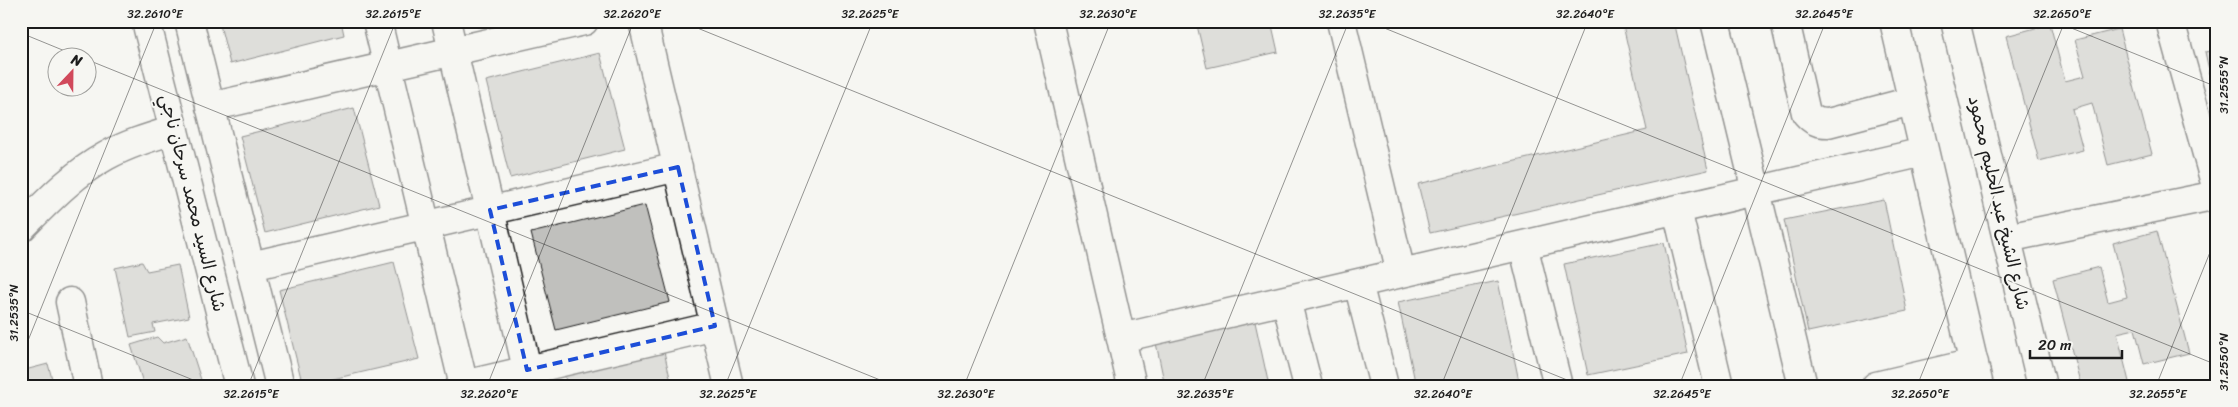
<svg xmlns="http://www.w3.org/2000/svg" width="2238" height="407" font-family="Sriracha,'Playpen Sans Arabic',sans-serif">
  <style>
    .building { fill: #c0c0bd; stroke: #1c1c1c }
    .lines { fill: none; stroke-linecap: round; stroke-linejoin: round }
    .minor-casing { stroke: #1c1c1c; stroke-width: 31 }
    .minor { stroke: #f6f6f2; stroke-width: 28 }
    .marked { fill: none; stroke: #1d4ed8; stroke-width: 4; stroke-dasharray: 10 6; stroke-linejoin: round }
    .ticks { fill: none; stroke: #1c1c1c; stroke-width: 1; stroke-opacity: 0.45 }
    .labels { text-anchor: middle; stroke-width: 4; stroke-linejoin: round; paint-order: stroke }
    .street-label { font-size: 18px; fill: #1c1c1c; stroke: #f6f6f2 }
    .neatline { fill: none; stroke: #1c1c1c; stroke-width: 2 }
    .ticks-label { font-size: 12px; text-anchor: middle; fill: #1c1c1c }
  </style>
  <rect width="100%" height="100%" fill="#f6f6f2"/>
  <filter id="ink" filterUnits="userSpaceOnUse"><feTurbulence type="fractalNoise" baseFrequency=".02" numOctaves="2"/><feDisplacementMap in="SourceGraphic" scale="10" xChannelSelector="R" yChannelSelector="G"/><feConvolveMatrix kernelMatrix="1 2 1 2 8 2 1 2 1" color-interpolation-filters="sRGB"/></filter>
  <g filter="url(#ink)">
    <path class="building" d="M219,21h122l3,14 -114,29z
      M1196,21h75l7,31 -71,16z
      M1622,21h52l34,149 -278,63 -12,-49 229,-54z
      M2050,24l15,57 20,-5 -10,-36 44,-11 33,125 -44,11 -16,-62 -20,6 11,41 -44,11 -33,-125z
      M2217,50v46l-2,1 -10,-45z
      M600,53l25,96 -115,29 -24,-97z
      M354,108l25,97 -114,28 -25,-97z
      M1884,200l23,111 -99,21 -24,-112z
      M645,205l25,97 -114,28 -25,-97z
      M2157,231l32,122 -45,11 -9,-35 -18,4 13,53h-49l-28,-107 46,-12 9,35 19,-5 -14,-54z
      M1664,243l24,111 -100,21 -24,-111z
      M142,262l5,9 31,-6 11,52 -36,7 2,8 -25,5 -15,-69z
      M394,262l25,97 -116,27 -24,-96z
      M1498,281l22,105h-104l-18,-84z
      M1255,322l14,64h-104l-9,-43z
      M187,336l16,50h-59l-13,-41 26,-8 6,6z
      M662,343l10,43h-105l-5,-22z
      M48,364l6,22h-33v-15z"/>
    <g class="lines">
      <defs>
        <path id="minor" d="M146,21l93,365
          M189,21l91,365
          M377,21l87,365
          M446,21l85,365
          M643,21l86,365
          M1048,21l84,365
          M1341,21l60,252
          M1715,21l88,365
          M1785,21l21,92c7,8 12,10 22,10l84,-22
          M1894,21l85,365
          M1955,21l87,365
          M2170,21l47,169
          M210,107l374,-86
          M1677,210l42,176
          M21,228c26,-26 52,-54 85,-72 21,-12 45,-19 68,-26
          M2007,238l210,-43
          M1523,245l35,141
          M251,266l427,-99
          M1358,283l26,103
          M1286,300l22,86
          M70,302l18,84
          M1121,338l803,-186
          M460,386l255,-60
          M1876,386l98,-23"/>
      </defs>
      <use href="#minor" class="minor-casing"/>
      <use href="#minor" class="minor"/>
    </g>
  </g>
  <path d="M0 0H2238V407H0ZM678,167l37,159 -188,44 -37,-160z" fill="#f6f6f2" fill-opacity=".55" fill-rule="evenodd"/>
  <path class="marked" d="M678,167l37,159 -188,44 -37,-160z"/>
  <path class="ticks" d="M680,21l902,365M1367,21l850,344M2054,21l163,66M21,33l61,25M88,60l807,326M21,310l187,76M21,358l136,-337M248,386l148,-365M487,386l147,-365M725,386l148,-365M964,386l147,-365M1202,386l147,-365M1441,386l147,-365M1679,386l147,-365M1917,386l148,-365M2156,386l61,-151"/>
  <g class="labels">
    <g class="street-label">
      <text transform="translate(193 203) rotate(76)" y="6">شارع السيد محمد سرحان ناجي</text>
      <text transform="translate(1999 203) rotate(77)" y="6">شارع الشيخ عبد الحليم محمود</text>
    </g>
  </g>
  <rect width="2238" height="407" fill="none" stroke="#f6f6f2" stroke-width="55"/>
  <g transform="translate(72 72) rotate(22)"><circle r="24" fill="#f6f6f2" stroke="#9f9f9c"/>
  <path d="M0-4L9 19L0 12L-9 19Z" fill="#d1495b"/>
  <text y="-8" font-size="14" font-weight="bold" text-anchor="middle" fill="#1c1c1c">N</text>
  </g>
  <path d="M2030 350v8h92v-8" fill="none" stroke="#1c1c1c" stroke-width="2.5"/>
  <text x="2038" y="350" font-size="15" fill="#1c1c1c" stroke="#f6f6f2" stroke-width="4" paint-order="stroke">20 m</text>
  <rect x="28" y="28" width="2182" height="352" class="neatline"/>
  <g class="ticks-label">
    <text x="155" y="18">32.2610°E</text>
    <text x="393" y="18">32.2615°E</text>
    <text x="632" y="18">32.2620°E</text>
    <text x="870" y="18">32.2625°E</text>
    <text x="1108" y="18">32.2630°E</text>
    <text x="1347" y="18">32.2635°E</text>
    <text x="1585" y="18">32.2640°E</text>
    <text x="1824" y="18">32.2645°E</text>
    <text x="2062" y="18">32.2650°E</text>
    <text transform="translate(2224 85) rotate(-90)" y="4">31.2555°N</text>
    <text transform="translate(14 313) rotate(-90)" y="4">31.2535°N</text>
    <text transform="translate(2224 362) rotate(-90)" y="4">31.2550°N</text>
    <text x="251" y="398">32.2615°E</text>
    <text x="489" y="398">32.2620°E</text>
    <text x="728" y="398">32.2625°E</text>
    <text x="966" y="398">32.2630°E</text>
    <text x="1205" y="398">32.2635°E</text>
    <text x="1443" y="398">32.2640°E</text>
    <text x="1682" y="398">32.2645°E</text>
    <text x="1920" y="398">32.2650°E</text>
    <text x="2158" y="398">32.2655°E</text>
  </g>
</svg>
